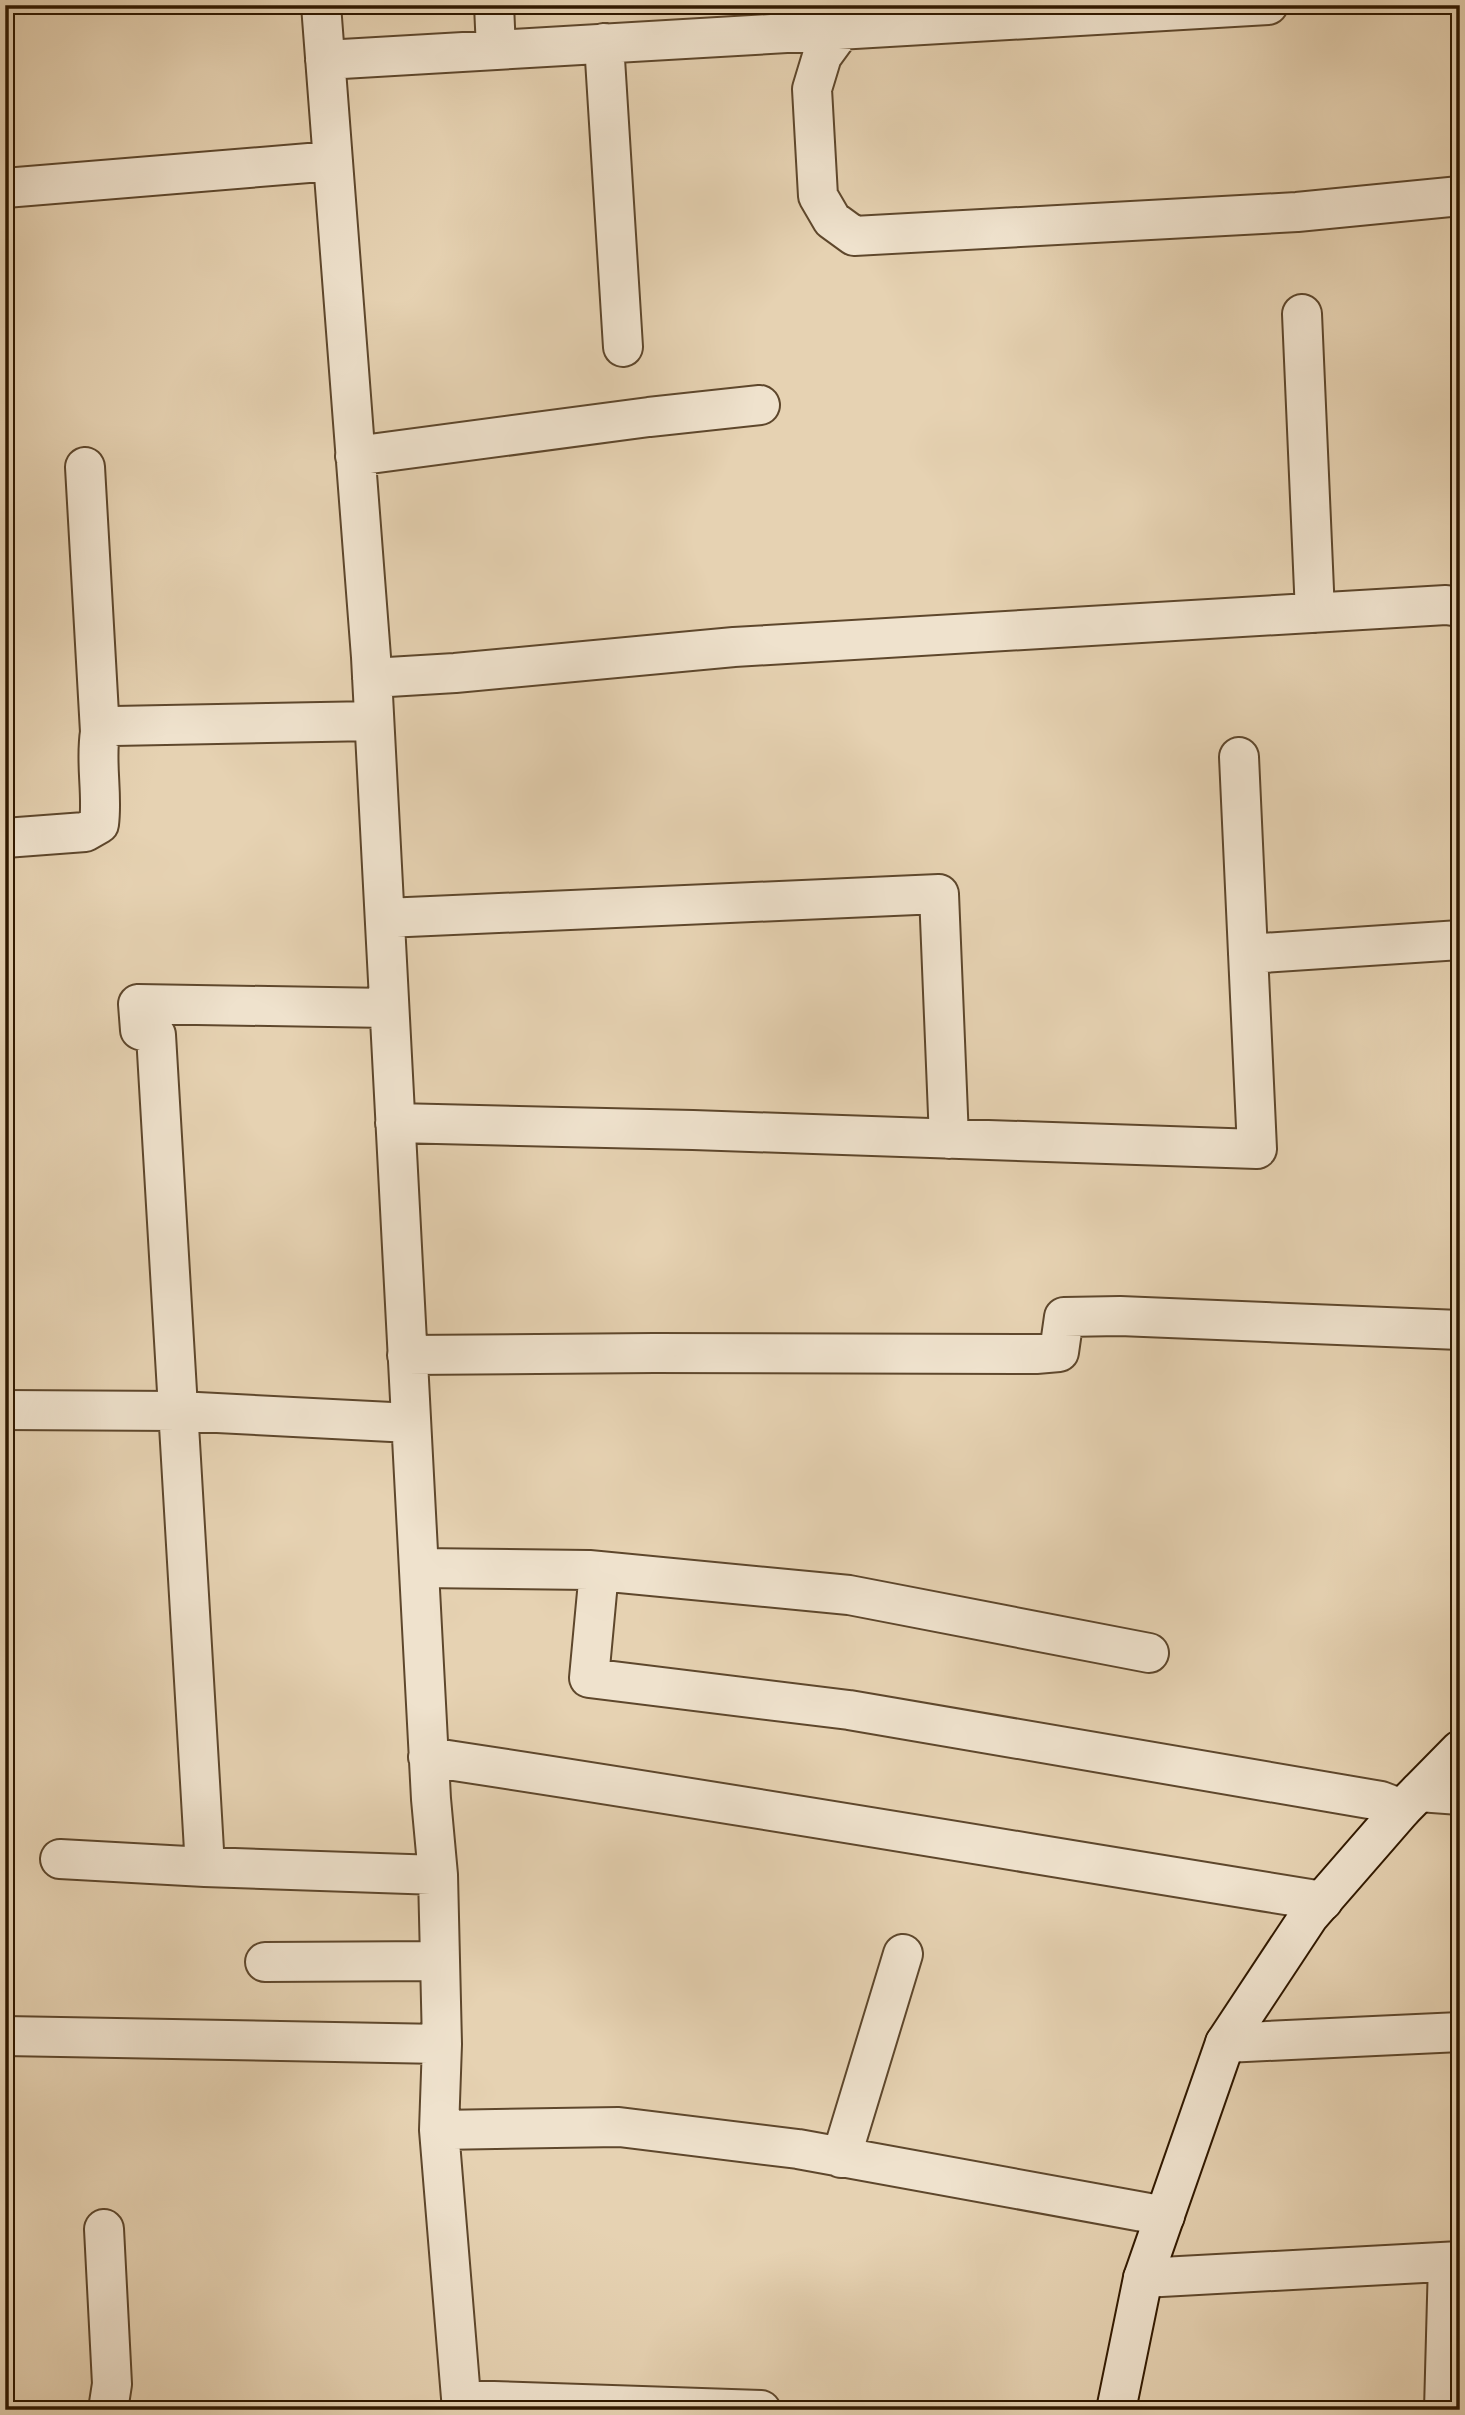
<svg xmlns="http://www.w3.org/2000/svg" width="1465" height="2415" font-family="'Sorts Mill Goudy',serif">
  <style>
    .lines { fill: none; stroke-linecap: round; stroke-linejoin: round }
    .street-casing { stroke: #5e472c; stroke-width: 42 }
    .secondary-casing { stroke: #311900; stroke-width: 42 }
    .street { stroke: #efe2cd; stroke-width: 38 }
    .secondary { stroke: #efe2cd; stroke-width: 38 }
  </style>
  <rect width="100%" height="100%" fill="#e6d2b2"/>
  <filter id="stains"><feTurbulence type="fractalNoise" baseFrequency=".00286" numOctaves="4"/><feColorMatrix values="0 0 0 0 .2 0 0 0 0 .09 0 0 0 0 .02 0 0 0 .5 -.17"/></filter>
  <radialGradient id="worn" r=".72"><stop offset=".6" stop-color="#630" stop-opacity="0"/><stop offset="1" stop-color="#630" stop-opacity=".3"/></radialGradient>
  <g class="lines">
    <defs>
      <path id="street" d="M321,5l50,652 60,1142 7,76 4,169 -3,86 23,280
        M494,5l2,44
        M841,30l-19,26 -10,33 6,107 14,24 22,16 443,-24 163,-16
        M604,43l19,304
        M325,60l943,-55
        M5,188l328,-27
        M1302,314l13,299
        M355,456l294,-39 111,-12
        M85,467l15,265
        M372,678l83,-5 279,-26 712,-42 14,2
        M5,838l80,-6 14,-8c4,-30 -4,-61 1,-92l14,-6 260,-5
        M385,918l554,-24 10,245
        M1248,954l212,-14
        M395,1123l298,7 564,19 -18,-392
        M407,1355l247,-2 382,1 23,-2 5,-35 56,-1 340,14
        M5,1410l173,1 233,12
        M419,1568l170,2 260,25 300,58
        M599,1571l-10,107 260,32 532,91 21,8
        M428,1757c299,45 597,96 895,144
        M1419,1792l41,3
        M60,1859l145,8 233,8
        M205,1867l-49,-832 -16,-5 -2,-26 251,4
        M265,1962l174,-1
        M5,2036l437,8
        M1225,2043l235,-11
        M439,2130l180,-3 179,22 367,67
        M841,2158l62,-204
        M104,2229l8,155 -4,26
        M1143,2278l317,-17
        M462,2400l299,10
        M1444,2410l4,-148"/>
      <path id="secondary" d="M1116,2410l27,-132 82,-235 84,-127 93,-107 58,-59"/>
    </defs>
    <use href="#street" class="street-casing"/>
    <use href="#secondary" class="secondary-casing"/>
    <use href="#street" class="street"/>
    <use href="#secondary" class="secondary"/>
  </g>
  <rect width="1465" height="2415" fill="none" stroke="#e6d2b2" stroke-width="28"/>
  <rect x="7" y="7" width="1451" height="2401" fill="none" stroke="#311900" stroke-width="3.5"/>
  <rect x="14" y="14" width="1437" height="2387" fill="none" stroke="#311900" stroke-width="2"/>
  <rect width="100%" height="100%" filter="url(#stains)"/>
  <rect width="100%" height="100%" fill="url(#worn)"/>
</svg>
